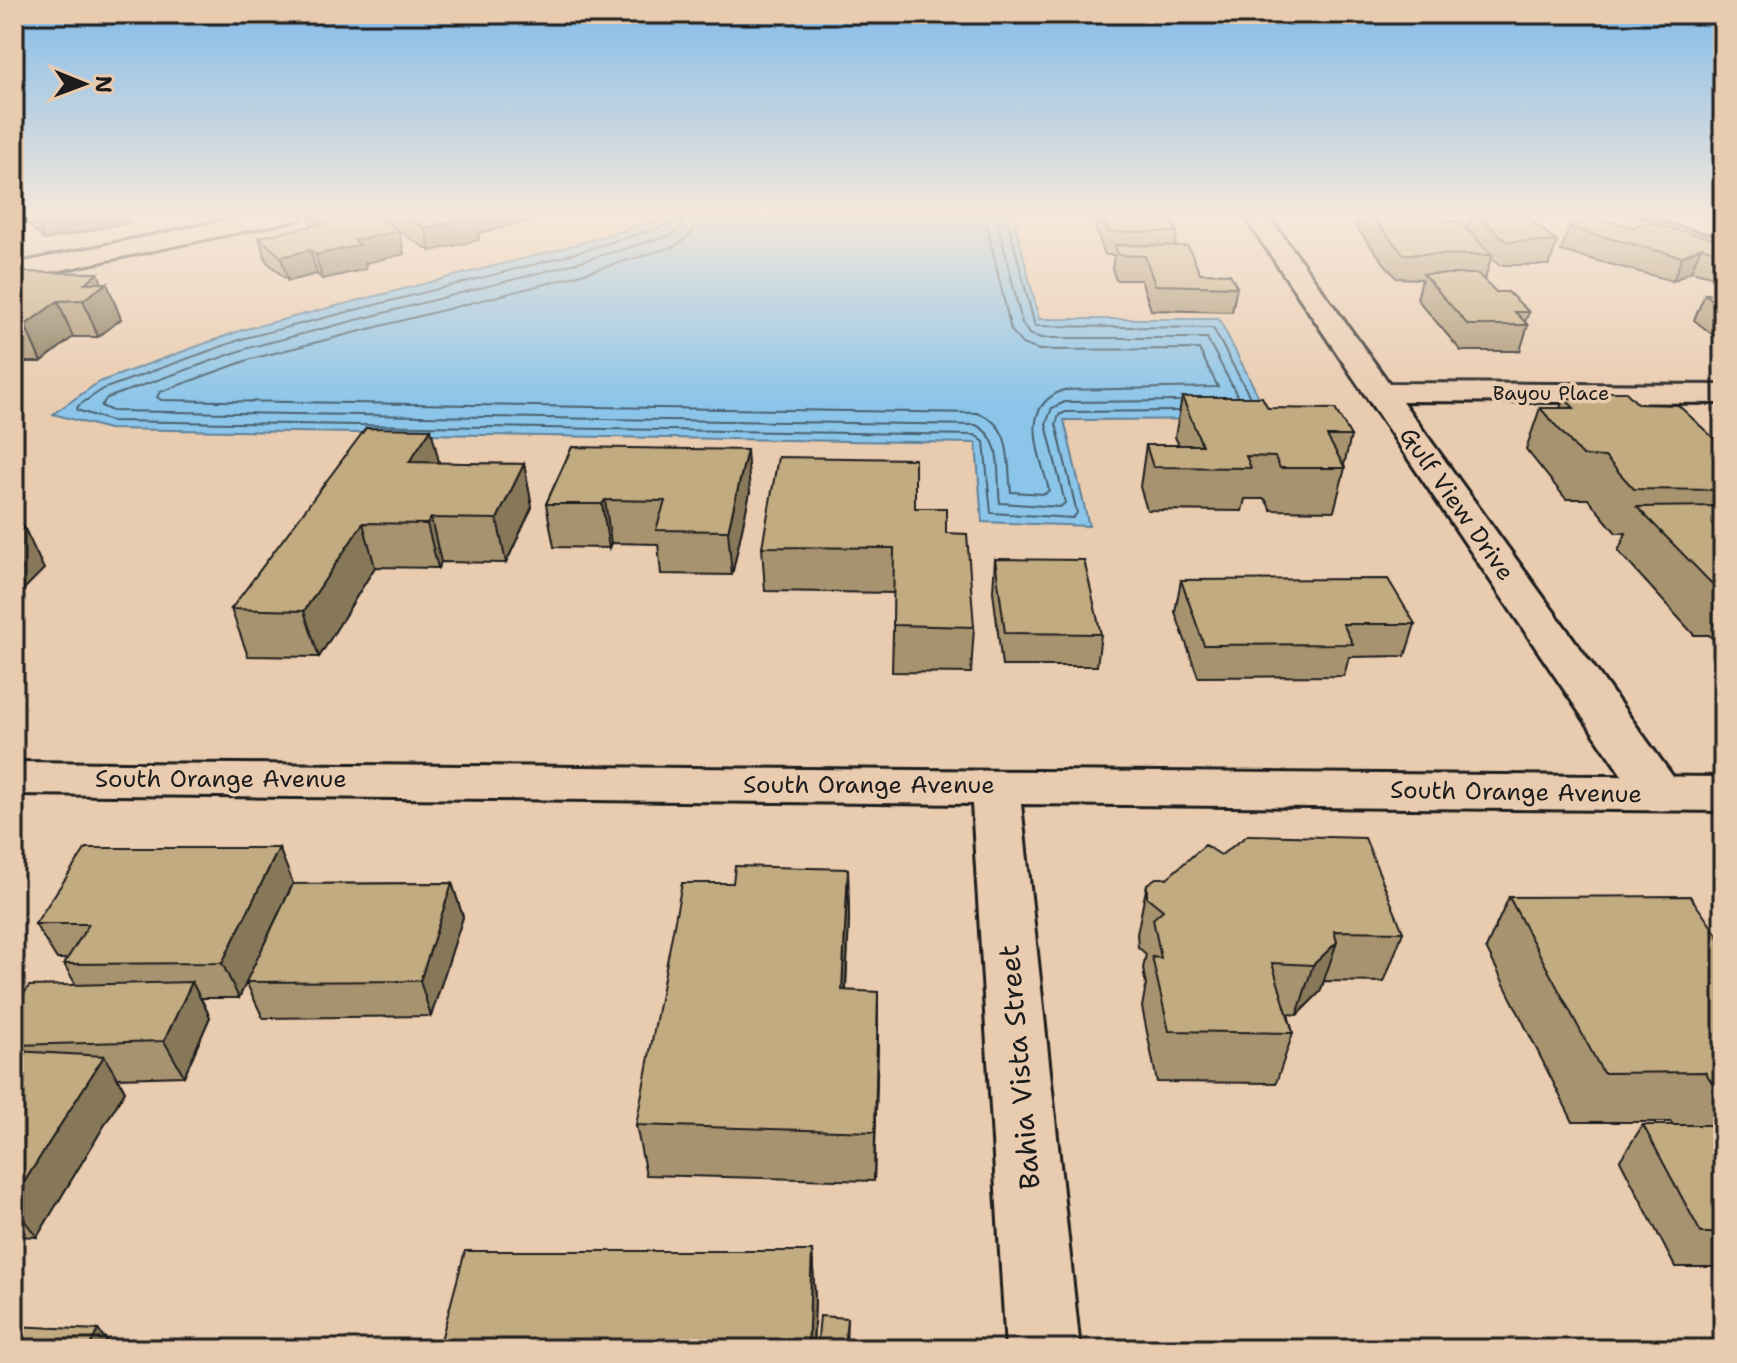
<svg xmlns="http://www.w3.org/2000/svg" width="1737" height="1363" font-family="'Shantell Sans',sans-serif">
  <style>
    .water { fill: #8bc5ea; stroke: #5f8198; stroke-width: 2 }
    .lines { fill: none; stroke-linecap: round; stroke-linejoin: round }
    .shore { stroke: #48606e; stroke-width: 2 }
    .minor-casing { stroke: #1c1c1c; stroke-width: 6 }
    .tertiary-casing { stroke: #1c1c1c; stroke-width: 6 }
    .minor { fill: #e9cbaf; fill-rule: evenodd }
    .tertiary { fill: #e9cbaf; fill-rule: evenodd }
    .wall { fill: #a8936f; stroke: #1c1c1c; stroke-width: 2 }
    .shaded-wall { fill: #88785a; stroke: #1c1c1c; stroke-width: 2 }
    .building { fill: #c3ab81; stroke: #1c1c1c; stroke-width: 2 }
    .labels { text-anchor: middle; stroke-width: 7; stroke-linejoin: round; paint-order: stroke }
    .far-street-label { font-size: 20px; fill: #1c1c1c; stroke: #e9cbaf }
    .street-label { font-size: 24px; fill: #1c1c1c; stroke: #e9cbaf }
    .near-street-label { font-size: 28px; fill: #1c1c1c; stroke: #e9cbaf }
  </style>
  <rect width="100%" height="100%" fill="#e9cbaf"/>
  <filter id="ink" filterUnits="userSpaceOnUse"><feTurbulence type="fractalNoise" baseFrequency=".0125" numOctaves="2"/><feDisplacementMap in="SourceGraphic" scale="16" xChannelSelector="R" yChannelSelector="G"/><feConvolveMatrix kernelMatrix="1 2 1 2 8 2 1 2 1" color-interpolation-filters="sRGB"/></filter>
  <g filter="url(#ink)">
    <path class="water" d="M679,214h334l26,105h180l51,100 -206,1 25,106 -107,-4 -6,-79 -867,-14 -56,-15 46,-32 143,-52 311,-79z"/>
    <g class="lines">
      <path class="shore" d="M675,214l-1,7 -6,4 -113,34 -310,79 -142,51 -25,17 -1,4 34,11 864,14 9,7 7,71 82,5 4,-5 -21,-89 3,-9 7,-3 112,-1
        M685,214l-3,12 -10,9 -114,33 -310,80 -141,50 -6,8 11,5 864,14c29,14 20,51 24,78l60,4 5,-4 -19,-79 6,-16 13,-6 114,-1
        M697,214l-5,19 -16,13 -115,34 -310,79 -91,33 -3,5 4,3 816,13c36,11 30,48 34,79l34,2 4,-4c-9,-36 -32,-83 15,-100l154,-3 -19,-38 -160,1 -17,-6 -11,-14 -27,-116
        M996,214l26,109 7,11 12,4h166l30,57
        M1006,214l29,112 178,2 36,67"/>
      <defs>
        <path id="minor" d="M257,214h46l-4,5 -8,2 -277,59v-16z
          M1243,214h24l122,169 334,2v18l-321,-2 274,380 7,12 -7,12 -17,5 -17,-5z
          M1583,214h40l100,25v14l-136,-34z"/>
        <path id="tertiary" d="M14,762l1709,15v34l-702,-7 59,545h-74l-34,-545 -958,-10z"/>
      </defs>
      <use href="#minor" class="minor-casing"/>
      <use href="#tertiary" class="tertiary-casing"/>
      <use href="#minor" class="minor"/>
      <use href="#tertiary" class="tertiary"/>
    </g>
    <path class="wall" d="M19,214h107l3,8 -85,18z
      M309,214h66l11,7 -2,-7h145l1,7 -52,12 1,7 -49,11 -31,-20 5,23 -39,9 1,6 -44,10 -5,-5 -29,7 -22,-20 -7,-24 53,-10z
      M1096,214h71l10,18 -2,14 25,27 37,14 -5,25 -81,-2 -10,-30h-25l-4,-11 2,-14h-9l-10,-28z
      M1359,214h76l6,7 27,9 4,-16h52l33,28 -8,23h-50l-8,-7 -6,21h-2l13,13 33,20 -4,10 3,3 -8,26h-59l-44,-52 5,-20 -26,-1 -40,-51z
      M1634,227l89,14v38l-32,-8 -18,10 -112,-30 8,-23z
      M14,272l88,11 19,36 -23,18h-25l-32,25h-27z
      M1717,285h6v58l-29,-23 11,-26 8,1z
      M1597,392l41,12 85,43v203l-14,-15h-15l-76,-84 8,-18h-10l-28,-34h-22l-40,-50 14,-41h20l4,-10h31z
      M1182,397l86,11 83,28 -7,29 1,3 -11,43 -63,-1 -6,-11h-20l-3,12 -95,-1 -7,-23 6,-42h33l-4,-8z
      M572,447l178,45 -18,83 -71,-1 -3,-30 -47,-1 -2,5 -55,-1 -8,-43z
      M439,463l85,1 8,43 -26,56 -65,-1 -3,6 -63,-1 -56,90 -71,-1 -17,-47z
      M915,508l31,25 28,94 -3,46 -79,-1 2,-79 -129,-2 -3,-44z
      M995,559l106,75 -4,32h-95l-9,-75z
      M1181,580l234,44 -10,32 -56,1 -5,19 -146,1 -23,-65z
      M279,848l14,36 159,-1 11,34 -32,99 -168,2 -17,-36 24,-51 -31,67h-38l9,19 -26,59 -66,2 7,13 -88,146 -23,-1v-191l62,-60 -12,-21 3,-5h-10l-22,-35z
      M1221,855l182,77 -19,50 -60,-1 -4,11 -23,23 -9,-1 5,19 -17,50 -119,-1 -15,-75 4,-22 -3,-16 3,-15 -8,-7 -1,-13 10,-50 20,-6z
      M848,869l1,50 -3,71 32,52 -4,139 -228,-6 -10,-50 97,-242z
      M1509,897l214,46v324h-48l-55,-107 23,-35h30l-2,-3h-98l-87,-174z
      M812,1251l3,48 -2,50h-371l-2,-5z"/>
    <path class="shaded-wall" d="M48,214h78l3,8 -85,18 -9,-23z
      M467,214h62l1,7 -52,12 1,7 -49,11 -5,-23z
      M399,231l5,23 -39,9 1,6 -44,10 -6,-24 38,-15z
      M1701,247l-10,24 -18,10 9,-24z
      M310,250l7,24 -29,7 -7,-24z
      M98,273l5,13 4,-3 14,36 -23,18 -15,-37 2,-17z
      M58,301l15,36 -32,25 -16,-37z
      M431,429l10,41 -32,-8z
      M747,450l3,42 -18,83 -4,-44z
      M524,464l8,43 -26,56 -9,-44z
      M605,500l6,43 -2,5 -7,-44z
      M431,518l10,44 -3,6 -11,-44z
      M363,523l12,44 -56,90 -15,-46z
      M23,525l21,44 -30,30v-66z
      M279,848l14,35 -54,115 -17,-35z
      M848,869l1,50 -6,121 -1,-50z
      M452,883l11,34 -32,99 -11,-35z
      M1337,942l-17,50 -23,23 16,-50z
      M192,982l18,35 -26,59 -20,-35z
      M878,992v50l-4,139 1,-49z
      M104,1056l21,35 -88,146 -23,-30v-9z
      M812,1251l3,48 -2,50h-5z
      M847,1318l-1,31h-2z
      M98,1330l16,19h-26z"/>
    <path class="building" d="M32,214h16l-13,3z
      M310,214h65l24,17 -45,9 6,5 -44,10 -6,-5 -29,7 -22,-20 64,-13z
      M403,214h67l5,3 -50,11z
      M1101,214h66l10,18h-69z
      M1370,214h65l6,7h18l33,34 -89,-1z
      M1476,214h48l33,28 -51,-1z
      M1592,217l42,10 11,-5 78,19v12l-22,-6 -19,10 -113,-29z
      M1115,245l73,1 12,27 30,1 7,13 -82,-2 -10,-29 -27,-1z
      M14,272l84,1 -13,10h22l-24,17 -25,1 -33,24 -11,-1z
      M1423,274h55l18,18h12l21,20h-14l13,13h-60z
      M1705,294l18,1v13z
      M1597,392h29l12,12 40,1 45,42v43l-89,-1 -29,-32 -22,-1 -43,-48h34l-10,-10h40z
      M1182,397h80l6,11 67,1 16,27h-24l18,32h-65l-5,-11 -29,-1 5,12 -98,-1 -7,-22h56z
      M366,428l65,1 -22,33 115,2 -27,55 -66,-1 -4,6 -64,-1 -59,88 -73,-2z
      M572,447l175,3 -19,81 -72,-1 9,-29 -60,-1 -3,4h-56z
      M778,457l137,2v49h31v25l21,1 7,93 -81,-2 1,-77 -132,-1z
      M1723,506v83h-6l-80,-82z
      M14,524l9,1 -9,8z
      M995,559l89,1 17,74 -96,-1z
      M1388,579l27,45h-72l10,20 -149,1 -23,-65z
      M1248,835l117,3 38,94 -69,-1 3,11 -24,23 -41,-2 21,70 -124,-2 -17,-74 9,1 -8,-39 10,-9 -16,-13v-13l9,-6h11l38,-33 16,10z
      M86,848h193l-57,115 -158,1 25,-40h-54z
      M735,866l113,3 -6,121 36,2 -3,140 -239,-7 46,-242h51z
      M452,883l-32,98 -174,1 47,-98z
      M1690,896l33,47v146l-6,1 -12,-18 -102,1 -94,-176z
      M192,982l-28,59 -150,4v-36l15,-23z
      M14,1051l90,5 -90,142z
      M1643,1125h80v108h-22z
      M465,1251h347l-4,98h-230l1,-6 -139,1z
      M820,1316l27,2 -3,31h-27z
      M14,1326l84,4 -10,19h-74z"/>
  </g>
  <linearGradient id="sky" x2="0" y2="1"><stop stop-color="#83bbe9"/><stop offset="0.53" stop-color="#f5e8db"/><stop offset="1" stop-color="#f5e8db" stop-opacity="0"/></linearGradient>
  <rect width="1737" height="405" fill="url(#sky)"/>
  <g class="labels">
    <g class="far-street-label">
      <text x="1551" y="400">Bayou Place</text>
    </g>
    <g class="street-label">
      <text transform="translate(1457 504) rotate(55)" y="8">Gulf View Drive</text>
      <text x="221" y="787">South Orange Avenue</text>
      <text x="869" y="793">South Orange Avenue</text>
      <text transform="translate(1516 792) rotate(1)" y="8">South Orange Avenue</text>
    </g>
    <g class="near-street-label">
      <text transform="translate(1019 1067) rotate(-95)" y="10">Bahia Vista Street</text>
    </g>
  </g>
  <rect width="1737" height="1363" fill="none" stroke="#e9cbaf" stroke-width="48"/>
  <rect x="24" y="24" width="1689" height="1315" fill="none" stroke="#1c1c1c" stroke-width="3" filter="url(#ink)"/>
  <g transform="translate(84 84) rotate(91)" stroke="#e9cbaf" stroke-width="6" paint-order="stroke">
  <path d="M0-6L14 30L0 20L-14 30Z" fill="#1c1c1c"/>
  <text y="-12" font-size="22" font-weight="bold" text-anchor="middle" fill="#1c1c1c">N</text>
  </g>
</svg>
